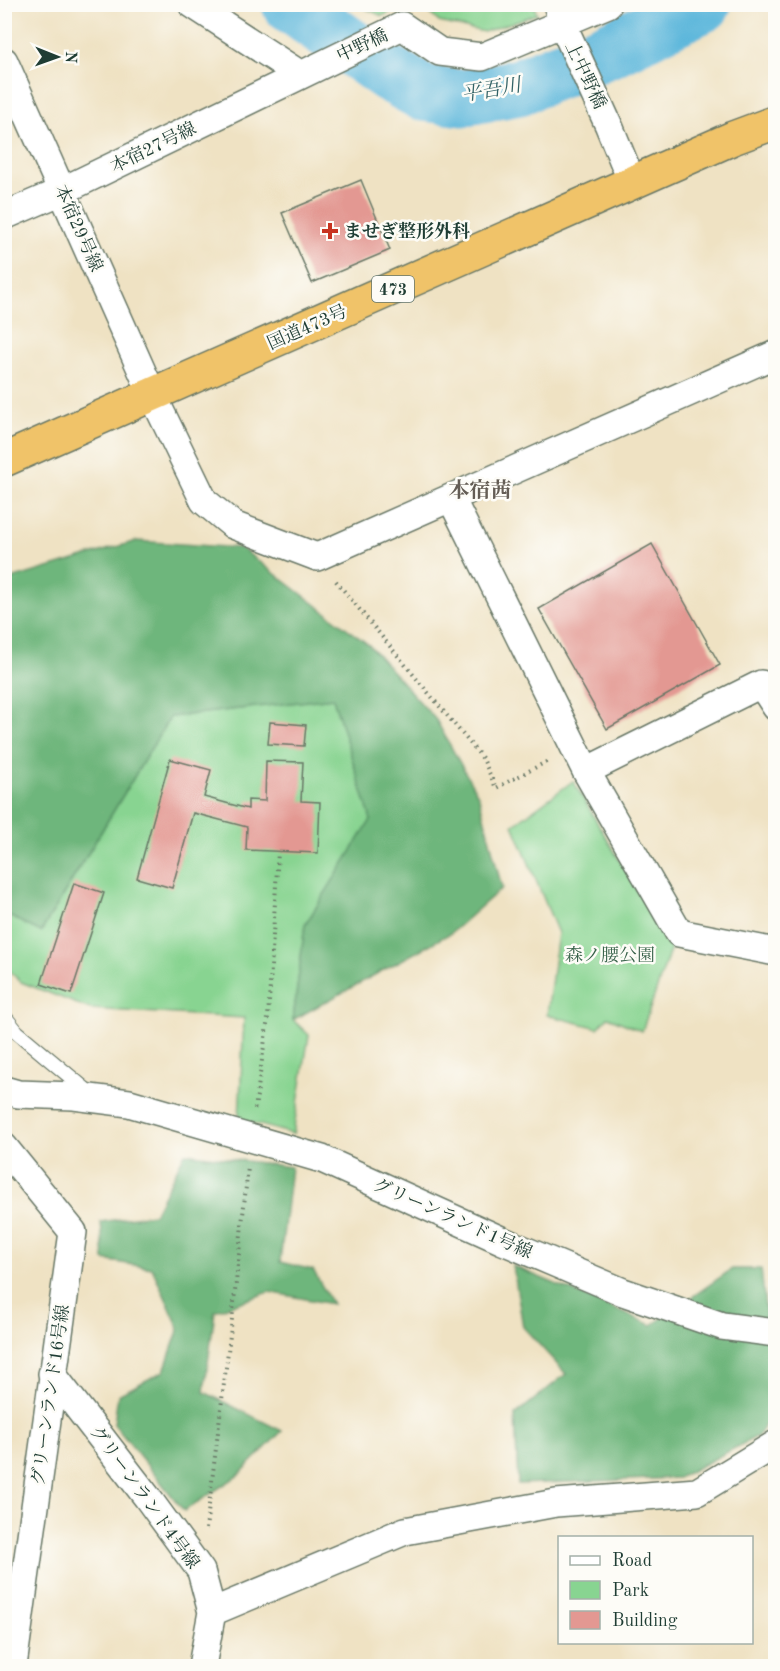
<svg xmlns="http://www.w3.org/2000/svg" width="780" height="1671" font-family="'Old Standard TT','Noto Serif JP',serif">
  <style>
    .green { fill: #88d491; stroke: #548862; stroke-width: 1.5 }
    .forest { fill: #6eb67b; stroke: #467a58; stroke-width: 1.5 }
    .lines { fill: none; stroke-linecap: round; stroke-linejoin: round }
    .river { stroke: #5db7db; stroke-width: 57 }
    .building { fill: #e39892 }
    .service-casing { stroke: #687766; stroke-width: 16 }
    .minor-casing { stroke: #687766; stroke-width: 30 }
    .trunk-casing { stroke: #687766; stroke-width: 36 }
    .path { stroke: #687766; stroke-width: 4; stroke-dasharray: 1.5 4.5; stroke-linecap: butt }
    .service { stroke: #fff; stroke-width: 14 }
    .minor { stroke: #fff; stroke-width: 27 }
    .trunk { stroke: #f0c369; stroke-width: 33 }
    .poi-dot { fill: #c8321e; stroke: #fdfcf7; stroke-width: 2 }
    .labels { text-anchor: middle; stroke-width: 5; stroke-linejoin: round; paint-order: stroke }
    .shield { fill: #fdfcf7; stroke: #62766e; stroke-width: 1.5 }
    .shield-label { font-size: 16px; font-weight: bold; fill: #1f3d34 }
    .street-label { font-size: 18px; fill: #1f3d34; stroke: #fdfcf7 }
    .poi-label { font-size: 18px; font-weight: bold; fill: #1f3d34; stroke: #fdfcf7; text-anchor: start }
    .park-label { font-size: 18px; fill: #39634b; stroke: #fdfcf7 }
    .water-label { font-size: 20px; font-style: italic; fill: #326266; stroke: #fdfcf7 }
    .quarter-label { font-size: 21px; font-weight: bold; fill: #645d55; stroke: #fdfcf7 }
  </style>
  <rect width="100%" height="100%" fill="#fdfcf7"/>
  <filter id="ink" filterUnits="userSpaceOnUse"><feTurbulence type="fractalNoise" baseFrequency=".0167" numOctaves="2"/><feDisplacementMap in="SourceGraphic" scale="12" xChannelSelector="R" yChannelSelector="G"/><feConvolveMatrix kernelMatrix="1 2 1 2 8 2 1 2 1" color-interpolation-filters="sRGB"/></filter>
  <filter id="wash" filterUnits="userSpaceOnUse"><feTurbulence type="fractalNoise" baseFrequency=".008" numOctaves="4" result="noise"/><feDisplacementMap in="SourceGraphic" scale="24" xChannelSelector="R" yChannelSelector="G"/><feGaussianBlur stdDeviation="1.35" result="paint"/><feColorMatrix in="noise" values="0 0 0 0 0 0 0 0 0 0 0 0 0 0 0 0 0 1.4 0 .05"/><feComposite in="paint" operator="in"/></filter>
  <g filter="url(#wash)">
    <rect width="100%" height="100%" fill="#efe2c3"/>
    <path class="green" d="M358,5h51l-27,11z
      M421,5h113l3,9 -53,18 -45,-10z
      M333,698l39,122 -67,105 -12,95 16,15 -16,99 -54,-15 5,-101 -154,-9 -69,-27 -16,-15v-53l36,18 129,-215z
      M573,781l98,167 -29,83 -34,-14 -10,11 -51,-13 11,-82 -45,-108z"/>
    <path class="forest" d="M136,541l105,7 128,97 67,75 43,77 23,91 -51,45 -158,87 12,-95 66,-105 -38,-122 -163,19 -129,215 -36,-18v-333z
      M185,1153l106,14 -11,95 33,8 19,34 -63,-12 -54,19 -11,81 78,39 -43,44 -55,36 -70,-87 4,-29 46,-24 15,-43 -27,-60 -48,-8 -3,-38 53,-8z
      M513,1266l139,59 80,-56h29l9,83 5,1v57l-17,26 -80,42 -160,6 -3,-69 51,-41 -43,-47z"/>
    <g class="lines">
      <path class="river" d="M290,4l98,69 36,20 38,5 57,-11 89,-37 95,-46"/>
    </g>
    <g id="blocks">
      <path class="building" d="M361,180l29,70 -78,33 -30,-70z
        M652,544l68,121 -113,64 -68,-120z
        M270,722l36,3 -2,21 -36,-2z
        M170,759l41,11 -7,27 44,12v-9l17,1 1,-40 37,1 -2,39 19,1 -2,51 -72,-3 1,-23 -54,-14 -21,75 -35,-10z
        M74,883l30,10 -33,101 -30,-10z"/>
    </g>
  </g>
  <g filter="url(#ink)">
    <use href="#blocks" fill-opacity="0" stroke="#687766" stroke-width="1.5"/>
    <g class="lines">
      <defs>
        <path id="service" d="M4,1016l13,16 75,63"/>
        <path id="minor" d="M192,4l109,71
          M557,4l6,21 46,101 23,56
          M4,61l149,335 51,105 29,24 84,32 459,-203
          M4,216l58,-25 340,-165 38,26 42,5 126,-53
          M451,498l135,273 93,162 97,19
          M586,771l175,-87 15,23
          M4,1090l14,4 56,2 55,7 193,56 181,82 120,51 99,34 54,7
          M4,1147l69,85 -60,434
          M52,1374l95,123 54,74 11,41 -10,54
          M212,1612l193,-81 151,-28 141,-11 79,-48"/>
        <path id="trunk" d="M4,460l729,-322 43,-16"/>
      </defs>
      <use href="#service" class="service-casing"/>
      <use href="#minor" class="minor-casing"/>
      <use href="#trunk" class="trunk-casing"/>
      <path class="path" d="M336,581l147,178 13,29 54,-28
        M255,1109l13,-91 10,-166
        M206,1529l27,-218 15,-144"/>
      <use href="#service" class="service"/>
      <use href="#minor" class="minor"/>
      <use href="#trunk" class="trunk"/>
    </g>
  </g>
  <path class="poi-dot" d="M327 222h6v6h6v6h-6v6h-6v-6h-6v-6h6z"/>
  <g class="labels">
    <rect class="shield" x="372" y="276" width="42" height="26" rx="4.5"/>
    <g class="shield-label">
      <text x="393" y="295">473</text>
    </g>
    <g class="street-label">
      <text transform="translate(362 45) rotate(-25)" y="6">中野橋</text>
      <text transform="translate(586 75) rotate(65)" y="6">上中野橋</text>
      <text transform="translate(153 147) rotate(-26)" y="6">本宿27号線</text>
      <text transform="translate(79 228) rotate(66)" y="6">本宿29号線</text>
      <text transform="translate(307 327) rotate(-24)" y="6">国道473号</text>
      <text transform="translate(453 1218) rotate(24)" y="6">グリーンランド1号線</text>
      <text transform="translate(50 1395) rotate(-82)" y="6">グリーンランド16号線</text>
      <text transform="translate(145 1497) rotate(54)" y="6">グリーンランド4号線</text>
    </g>
    <g class="poi-label">
      <text x="344" y="237">ませぎ整形外科</text>
    </g>
    <g class="park-label">
      <text x="610" y="961">森ノ腰公園</text>
    </g>
    <g class="water-label">
      <text transform="translate(491 89) rotate(-10)" y="7">平吾川</text>
    </g>
    <g class="quarter-label">
      <text x="480" y="497">本宿茜</text>
    </g>
  </g>
  <rect width="780" height="1671" fill="none" stroke="#fdfcf7" stroke-width="24"/>
  <rect x="558" y="1536" width="195" height="108" fill="#fdfcf7" stroke="#a4b0a9" stroke-width="1.5"/>
  <rect x="570" y="1556" width="30" height="9" fill="#ffffff" stroke="#a4b0a9" stroke-width="1.5"/>
  <text x="612" y="1566" font-size="18" fill="#1f3d34">Road</text>
  <rect x="570" y="1581" width="30" height="18" fill="#88d491" stroke="#a4b0a9" stroke-width="1.5"/>
  <text x="612" y="1596" font-size="18" fill="#1f3d34">Park</text>
  <rect x="570" y="1611" width="30" height="18" fill="#e39892" stroke="#a4b0a9" stroke-width="1.5"/>
  <text x="612" y="1626" font-size="18" fill="#1f3d34">Building</text>
  <g transform="translate(57 57) rotate(91)" stroke="#fdfcf7" stroke-width="4.5" paint-order="stroke">
  <path d="M0-4.5L10 22L0 15L-10 22Z" fill="#1f3d34"/>
  <text y="-9" font-size="16" font-weight="bold" text-anchor="middle" fill="#1f3d34">N</text>
  </g>
</svg>
